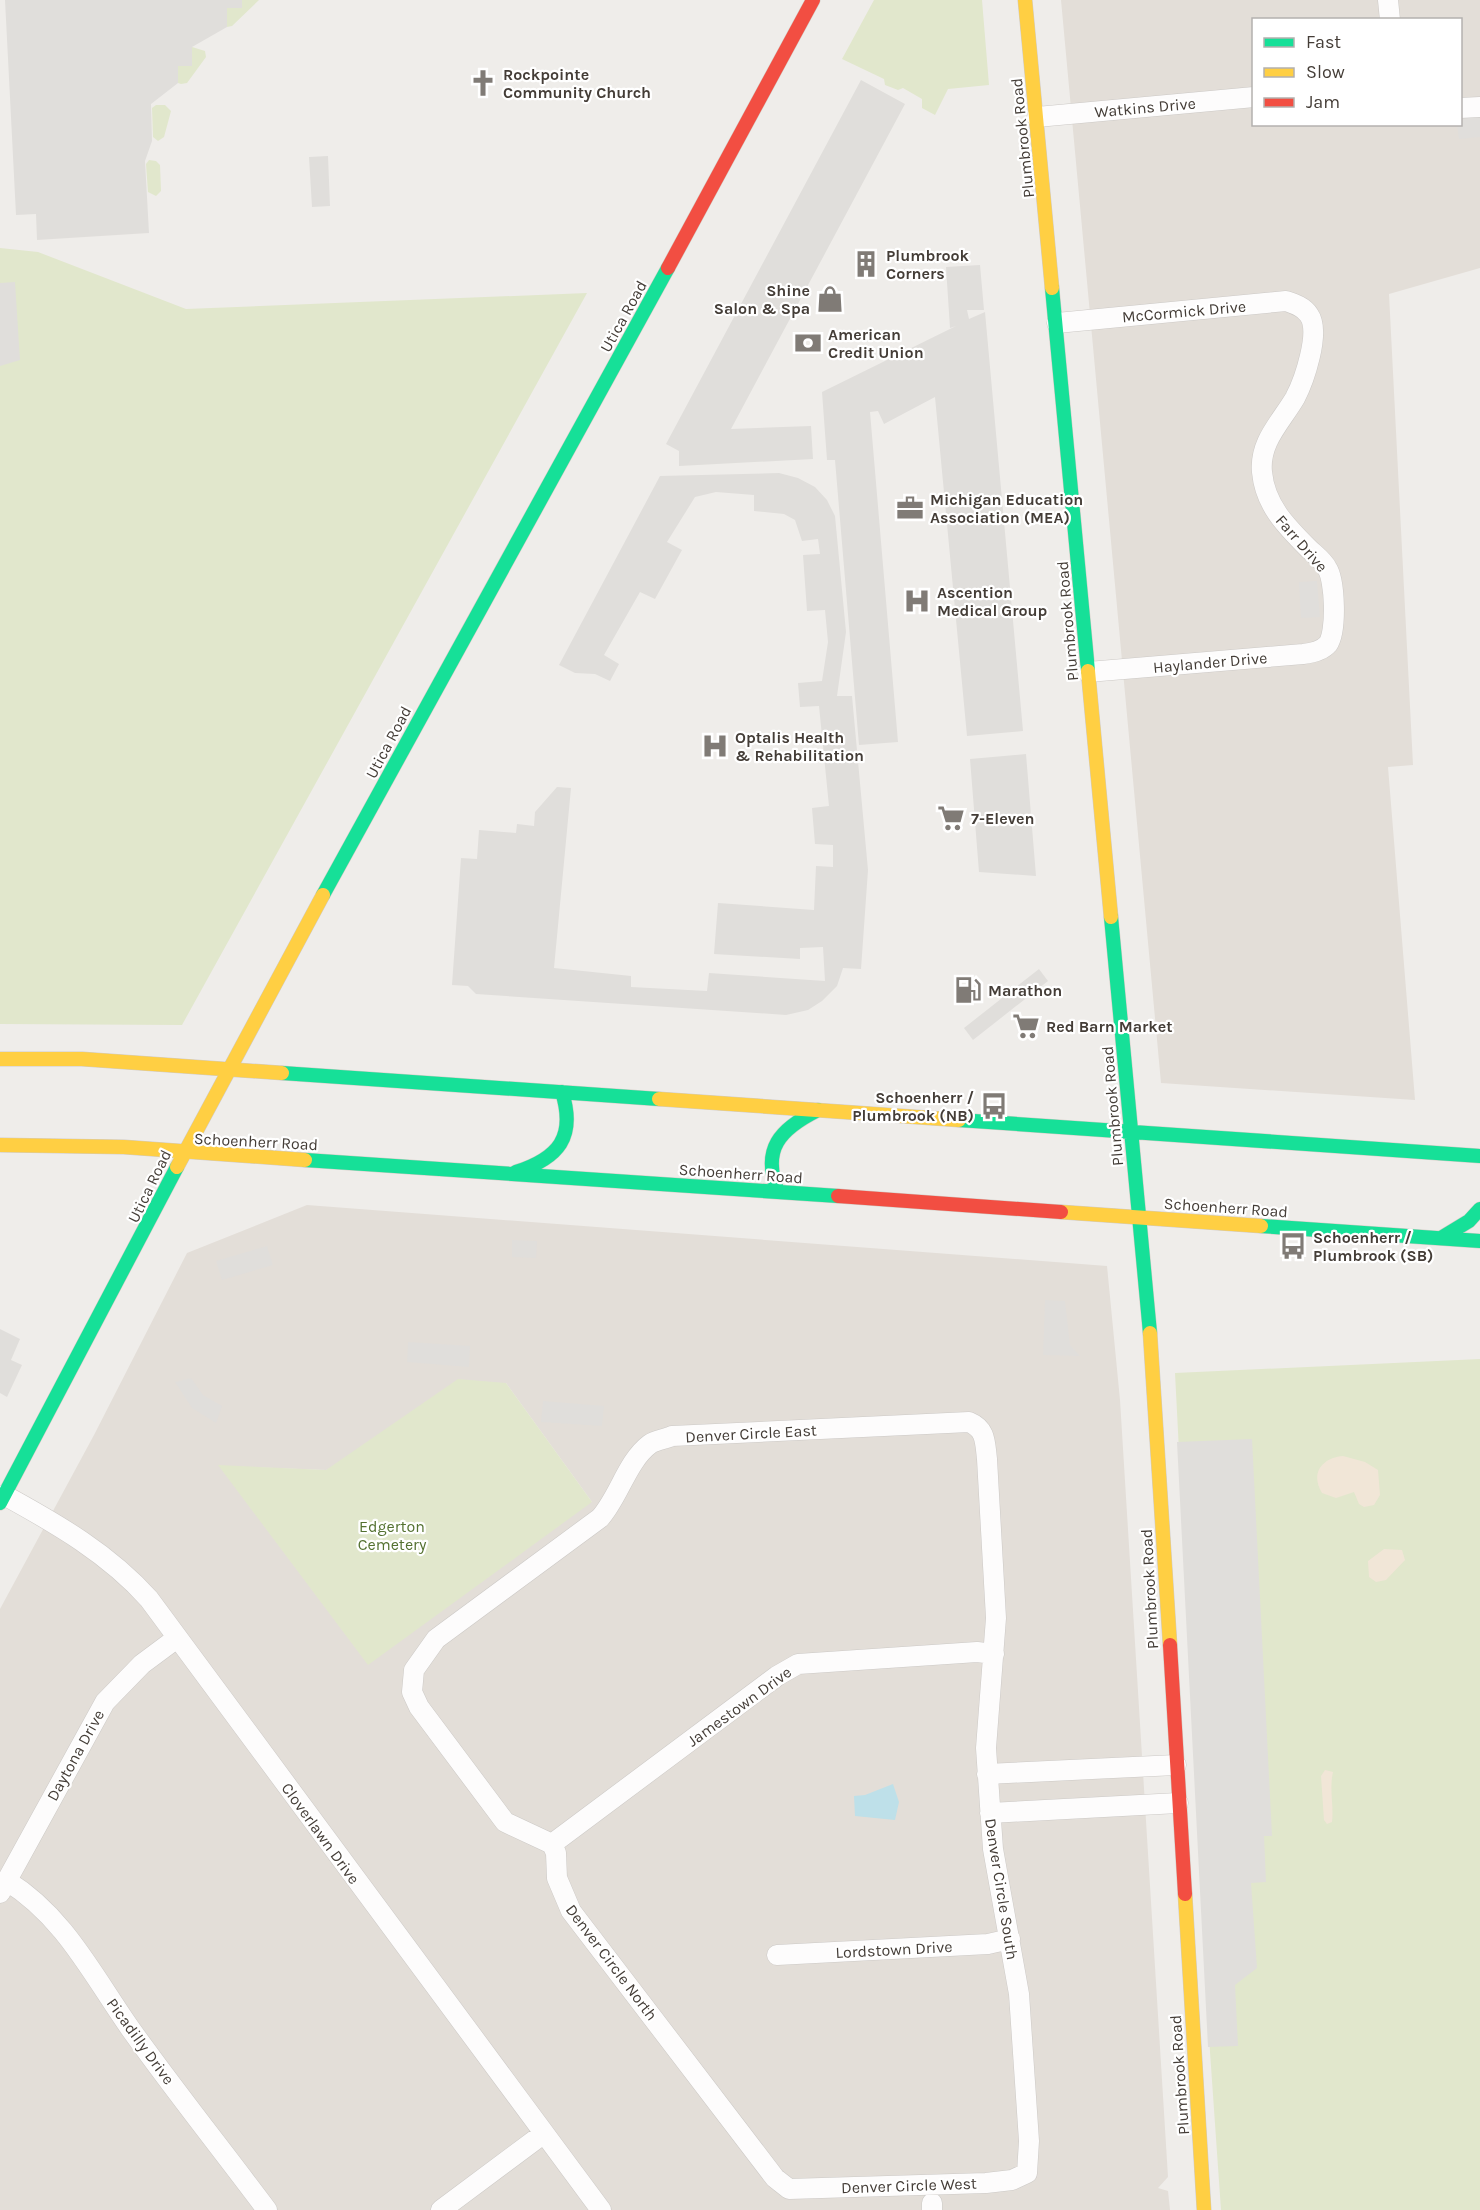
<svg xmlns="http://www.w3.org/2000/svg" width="1480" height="2210" font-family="Karla,sans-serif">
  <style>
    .residential { fill: #e3ded8; fill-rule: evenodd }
    .green { fill: #e1e7cc }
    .sand { fill: #f1e6d7 }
    .parking { fill: #e0dedb }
    .water { fill: #bee0e9 }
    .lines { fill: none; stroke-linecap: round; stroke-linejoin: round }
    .street-casing { stroke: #ccc9c6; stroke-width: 21 }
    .fast-casing { stroke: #d1cbc4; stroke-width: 15 }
    .slow-casing { stroke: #d1cbc4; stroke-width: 15 }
    .jam-casing { stroke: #d1cbc4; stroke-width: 15 }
    .street { stroke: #fdfcfc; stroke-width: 20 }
    .fast { stroke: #16e098; stroke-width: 14 }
    .slow { stroke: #ffcf43; stroke-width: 14 }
    .jam { stroke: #f24e42; stroke-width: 14 }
    .labels { text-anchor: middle; stroke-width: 4.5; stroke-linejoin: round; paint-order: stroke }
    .poi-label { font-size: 16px; font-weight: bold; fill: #443d37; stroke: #fff; text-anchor: start }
    .street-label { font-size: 16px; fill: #443d37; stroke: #fff }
    .park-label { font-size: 16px; fill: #547130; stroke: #fff }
  </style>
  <rect width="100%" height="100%" fill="#efedea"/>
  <path class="residential" d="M1061,0h419v268l-91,26 24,471 -25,2 27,333 -254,-17zM1254,20h206v104h-206z
    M307,1205l800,61 13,134 48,777 -10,11 10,3 2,19h-1170v-601l94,-174 93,-182zM506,1383l86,119 -373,-36 107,4z"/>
  <path class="green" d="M242,0h17l-27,26 -5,1v-19l15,-1z
    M874,0h108l7,85 -41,4 -13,26 -13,-7v-9l-19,-11 -5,2 -13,-5 -1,-6 -42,-20z
    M192,47l13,4 1,6 -19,26 -6,1 -3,-1v-17h14z
    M156,105h9l6,6 -7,26 -6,4 -5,-4 -1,-29z
    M149,160l7,1 4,4 1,26 -5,5 -8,-4 -2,-28z
    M0,248l38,4 148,57 401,-16 -405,732 -182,-1z
    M1480,1359v851h-259l-11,-158 -35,-679z
    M458,1379l48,4 86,119 -224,163 -150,-200 108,5z"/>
  <path class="sand" d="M1343,1456l22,6 13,8 2,25 -6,10 -10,2 -5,-3 -5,-12 -18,6 -14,-5c-12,-20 0,-35 21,-37z
    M1384,1549l18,1 3,10 -19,20 -10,2 -7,-5 -1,-16z
    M1325,1770l8,2c-4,17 1,33 -1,50l-5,2 -3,-4 -3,-44z"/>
  <path class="parking" d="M5,0h237v8h-15v19l-35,20v19h-14v17l-27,21 1,37 -7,20 4,72 -112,7 -1,-26 -20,1z
    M861,80l44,24 -174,325 80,-3 2,33 -134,7v-15l-13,-7z
    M1480,117v20l-21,2 -2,-14 3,-1 1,-6z
    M328,156l2,50 -18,1 -3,-50z
    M980,265l4,45h-17l2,9 16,-7 38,419 -56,5 -32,-339 -51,27 -6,-13 -8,1 28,330 -39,3 -24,-285h-8l-5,-68 134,-66 -6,2 -4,-61z
    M15,282l5,78 -20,6v-83z
    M779,473l19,5 17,9 12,13 8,16 11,116 -9,64h15l16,174 -7,99 -18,-1 -6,18 -15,15 -14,9 -22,5 -310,-21 -8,-8 -16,-1 9,-127 16,1 2,-29 37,3 1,-9 17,2 1,-14 22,-25 14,1 -17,180 77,8v11l76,4 2,-18 116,8 -2,-34 -23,1v11l-86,-5 4,-51 96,7 2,-44 17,1v-22l-18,-1 -3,-36 17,-2 -10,-100 -19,1 -2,-24 24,-2 6,-39 -3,-32 -18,1 -4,-56 17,-1 -2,-15 -16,2 -7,-21 -11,-6 -30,-3v-16l-38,-3 -21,5 -28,45 15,8 -27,49 -15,-7 -36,63 15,9 -9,17 -15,-7 -20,-1 -16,-8 101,-189z
    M1317,581l3,36 -19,1 -2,-36z
    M1026,754l10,122 -57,-4 -9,-113z
    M1039,969l9,12 -75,59 -9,-12z
    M512,1240l25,1 -1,17 -24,-1z
    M267,1246l6,19 -51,15 -6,-19z
    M1045,1300l20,1 5,44 10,11 -37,-1z
    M0,1329l20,10 -9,21 11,5 -15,32 -7,-4z
    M408,1342l62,4 -1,21 -62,-5z
    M191,1378l12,17 19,11 -6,17 -24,-15 -17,-26z
    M543,1401l61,5 -2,20 -61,-4z
    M1252,1439l20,397h-8l2,46 -15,1 6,85 -22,17 3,61 -30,1 -31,-605z"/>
  <path class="water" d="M893,1784l6,18 -4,18 -40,-4 -1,-20 11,-1z"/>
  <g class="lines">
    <defs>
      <path id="street" d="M1388,0l2,20
        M1460,108l20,-1
        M1037,117l217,-20
        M1057,323l229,-22c9,3 18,6 23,14 12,17 -5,66 -14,83 -14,24 -36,44 -33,74 3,33 24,54 46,76 6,6 15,12 19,20 8,12 10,63 1,76 -6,7 -16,9 -25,10l-215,18
        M969,1422c17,7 16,20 18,37l9,159 -10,130 7,101 26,145 10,147 -2,32 -15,7 -26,3 -197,6 -14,-11 -204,-267 -14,-33 -1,-25 -4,-9 -47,-22 -86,-115 -7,-15 2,-22 22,-31 164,-121c19,-21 27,-57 50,-74 6,-4 16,-5 22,-8z
        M4,1495c53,29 105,59 145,104l452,611
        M987,1774l189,-9
        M990,1813l188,-10
        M552,1844l225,-168 21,-12 179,-12 17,2
        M7,1881c58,36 86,95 125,150 43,60 90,119 135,179
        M0,1893l105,-191 37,-38 35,-26
        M777,1955l211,-11 22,-5
        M932,2203v7
        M441,2210l102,-76"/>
      <path id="fast" d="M1052,288l36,383
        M323,895l345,-627
        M1111,917l39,416
        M282,1073l377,26
        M959,1120l521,36
        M305,1160l533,36
        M516,1172c43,-14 60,-35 46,-80
        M778,1192c-17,-43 2,-63 40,-82
        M1261,1226l219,15
        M1441,1238l28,-17 11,-12
        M0,1503l177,-336"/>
      <path id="slow" d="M1025,0l27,288
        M1088,671l23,246
        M0,1059h82l200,14
        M659,1099l300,21
        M0,1145l124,2 181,13
        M177,1167l146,-272
        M1061,1212l200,14
        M1150,1333l20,312
        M1185,1894l19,316"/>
      <path id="jam" d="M668,268l145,-268
        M838,1196l223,16
        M1170,1645l15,249"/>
    </defs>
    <use href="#street" class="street-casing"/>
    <use href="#fast" class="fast-casing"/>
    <use href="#slow" class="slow-casing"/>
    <use href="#jam" class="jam-casing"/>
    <use href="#street" class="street"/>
    <use href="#fast" class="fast"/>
    <use href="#slow" class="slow"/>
    <use href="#jam" class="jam"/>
  </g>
  <defs>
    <symbol id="church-bare" viewBox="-9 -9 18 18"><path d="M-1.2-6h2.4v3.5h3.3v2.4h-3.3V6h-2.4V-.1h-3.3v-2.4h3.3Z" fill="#807b76" stroke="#fff" stroke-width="2.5" paint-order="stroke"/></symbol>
    <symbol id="building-bare" viewBox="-9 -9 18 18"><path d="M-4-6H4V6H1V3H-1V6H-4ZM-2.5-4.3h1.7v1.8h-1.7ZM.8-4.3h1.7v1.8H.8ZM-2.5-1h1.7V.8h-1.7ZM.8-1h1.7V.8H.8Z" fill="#807b76" stroke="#fff" stroke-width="2.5" paint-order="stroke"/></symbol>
    <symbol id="shop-bare" viewBox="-9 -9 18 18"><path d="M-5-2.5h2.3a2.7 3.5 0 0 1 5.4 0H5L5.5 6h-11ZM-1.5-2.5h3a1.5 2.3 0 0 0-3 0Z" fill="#807b76" stroke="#fff" stroke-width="2.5" paint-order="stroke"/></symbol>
    <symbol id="bank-bare" viewBox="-9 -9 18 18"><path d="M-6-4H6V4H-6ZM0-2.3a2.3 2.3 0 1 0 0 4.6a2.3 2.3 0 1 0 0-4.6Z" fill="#807b76" stroke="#fff" stroke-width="2.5" paint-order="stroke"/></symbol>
    <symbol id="office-bare" viewBox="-9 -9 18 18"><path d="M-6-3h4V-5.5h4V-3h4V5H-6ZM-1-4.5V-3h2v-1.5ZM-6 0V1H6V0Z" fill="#807b76" stroke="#fff" stroke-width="2.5" paint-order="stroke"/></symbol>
    <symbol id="hospital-bare" viewBox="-9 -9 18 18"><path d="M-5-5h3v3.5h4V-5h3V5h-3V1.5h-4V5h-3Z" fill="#807b76" stroke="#fff" stroke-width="2.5" paint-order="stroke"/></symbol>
    <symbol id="supermarket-bare" viewBox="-9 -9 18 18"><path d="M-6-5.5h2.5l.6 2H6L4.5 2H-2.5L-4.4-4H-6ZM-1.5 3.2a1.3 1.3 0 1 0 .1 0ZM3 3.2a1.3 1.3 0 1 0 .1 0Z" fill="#807b76" stroke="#fff" stroke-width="2.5" paint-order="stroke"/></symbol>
    <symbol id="fuel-bare" viewBox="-9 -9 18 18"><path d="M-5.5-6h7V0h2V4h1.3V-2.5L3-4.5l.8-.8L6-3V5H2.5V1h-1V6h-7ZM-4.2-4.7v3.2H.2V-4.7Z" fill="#807b76" stroke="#fff" stroke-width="2.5" paint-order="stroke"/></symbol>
    <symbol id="bus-bare" viewBox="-9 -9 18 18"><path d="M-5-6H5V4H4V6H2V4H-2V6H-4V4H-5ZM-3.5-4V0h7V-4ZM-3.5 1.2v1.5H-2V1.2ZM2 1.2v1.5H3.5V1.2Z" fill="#807b76" stroke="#fff" stroke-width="2.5" paint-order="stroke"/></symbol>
  </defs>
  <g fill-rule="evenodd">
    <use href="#church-bare" x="464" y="64" width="38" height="38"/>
    <use href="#building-bare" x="847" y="245" width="38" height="38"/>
    <use href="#shop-bare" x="811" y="280" width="38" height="38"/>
    <use href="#bank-bare" x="789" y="324" width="38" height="38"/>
    <use href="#office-bare" x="891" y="489" width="38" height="38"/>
    <use href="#hospital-bare" x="898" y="582" width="38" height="38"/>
    <use href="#hospital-bare" x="696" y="727" width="38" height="38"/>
    <use href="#supermarket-bare" x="932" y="799" width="38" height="38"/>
    <use href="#fuel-bare" x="949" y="971" width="38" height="38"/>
    <use href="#supermarket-bare" x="1007" y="1007" width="38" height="38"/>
    <use href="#bus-bare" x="975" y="1087" width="38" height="38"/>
    <use href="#bus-bare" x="1274" y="1227" width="38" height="38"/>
  </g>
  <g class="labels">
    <g class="poi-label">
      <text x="503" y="80">Rockpointe<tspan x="503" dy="18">Community Church</tspan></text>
      <text x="886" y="261">Plumbrook<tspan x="886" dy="18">Corners</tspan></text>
      <text x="810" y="296" text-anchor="end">Shine<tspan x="810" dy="18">Salon &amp; Spa</tspan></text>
      <text x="828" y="340">American<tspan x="828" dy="18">Credit Union</tspan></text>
      <text x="930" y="505">Michigan Education<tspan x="930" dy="18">Association (MEA)</tspan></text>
      <text x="937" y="598">Ascention<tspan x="937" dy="18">Medical Group</tspan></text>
      <text x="735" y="743">Optalis Health<tspan x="735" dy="18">&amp; Rehabilitation</tspan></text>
      <text x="971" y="824">7-Eleven</text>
      <text x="988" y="996">Marathon</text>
      <text x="1046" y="1032">Red Barn Market</text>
      <text x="974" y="1103" text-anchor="end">Schoenherr /<tspan x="974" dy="18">Plumbrook (NB)</tspan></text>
      <text x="1313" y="1243">Schoenherr /<tspan x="1313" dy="18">Plumbrook (SB)</tspan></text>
    </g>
    <g class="street-label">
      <text transform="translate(1145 107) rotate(-5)" y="6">Watkins Drive</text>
      <text transform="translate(1022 138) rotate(-96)" y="6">Plumbrook Road</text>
      <text transform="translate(1184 311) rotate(-5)" y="6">McCormick Drive</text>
      <text transform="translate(623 316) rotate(-61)" y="6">Utica Road</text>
      <text transform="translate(1302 543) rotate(49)" y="6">Farr Drive</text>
      <text transform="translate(1067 621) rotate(-95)" y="6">Plumbrook Road</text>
      <text transform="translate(1210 662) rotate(-5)" y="6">Haylander Drive</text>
      <text transform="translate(388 742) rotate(-62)" y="6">Utica Road</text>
      <text transform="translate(1112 1106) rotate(-95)" y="6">Plumbrook Road</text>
      <text transform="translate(256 1141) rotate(3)" y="6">Schoenherr Road</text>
      <text transform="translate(741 1173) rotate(4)" y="6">Schoenherr Road</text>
      <text transform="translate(149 1186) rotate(-64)" y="6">Utica Road</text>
      <text transform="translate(1226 1207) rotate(4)" y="6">Schoenherr Road</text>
      <text transform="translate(751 1433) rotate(-3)" y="6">Denver Circle East</text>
      <text transform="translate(1149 1589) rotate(-93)" y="6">Plumbrook Road</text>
      <text transform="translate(739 1706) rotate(-36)" y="6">Jamestown Drive</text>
      <text transform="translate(75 1755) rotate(-61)" y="6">Daytona Drive</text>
      <text transform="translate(321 1833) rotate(54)" y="6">Cloverlawn Drive</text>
      <text transform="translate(1002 1889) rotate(81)" y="6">Denver Circle South</text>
      <text transform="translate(894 1949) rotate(-3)" y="6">Lordstown Drive</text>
      <text transform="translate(612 1962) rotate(53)" y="6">Denver Circle North</text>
      <text transform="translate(141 2041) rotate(54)" y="6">Picadilly Drive</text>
      <text transform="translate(1179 2075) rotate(-94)" y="6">Plumbrook Road</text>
      <text transform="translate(909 2185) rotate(-2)" y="6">Denver Circle West</text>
    </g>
    <g class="park-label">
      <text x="392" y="1532">Edgerton<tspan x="392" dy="18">Cemetery</tspan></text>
    </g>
  </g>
  <rect x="1252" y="18" width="210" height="108" fill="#ffffff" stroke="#b4b1af" stroke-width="1.5"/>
  <rect x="1264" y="38" width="30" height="9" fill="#16e098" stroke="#b4b1af" stroke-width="1.5"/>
  <text x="1306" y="48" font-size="18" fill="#443d37">Fast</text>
  <rect x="1264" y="68" width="30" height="9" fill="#ffcf43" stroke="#b4b1af" stroke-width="1.5"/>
  <text x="1306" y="78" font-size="18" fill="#443d37">Slow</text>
  <rect x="1264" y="98" width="30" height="9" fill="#f24e42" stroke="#b4b1af" stroke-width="1.5"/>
  <text x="1306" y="108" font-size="18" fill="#443d37">Jam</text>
</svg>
